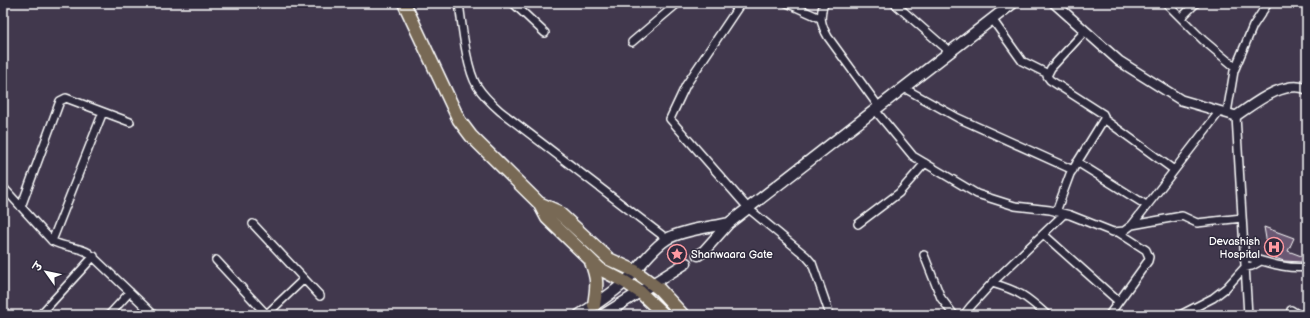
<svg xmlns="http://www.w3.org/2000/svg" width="1310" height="318" font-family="'Balsamiq Sans','Playpen Sans Deva',sans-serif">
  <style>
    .building { fill: #6b5973; stroke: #fff }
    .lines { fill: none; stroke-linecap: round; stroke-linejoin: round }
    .minor-casing { stroke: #fff; stroke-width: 10 }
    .tertiary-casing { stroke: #fff; stroke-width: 12 }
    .secondary-casing { stroke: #fff; stroke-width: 13 }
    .trunk-casing { stroke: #fff; stroke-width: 15 }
    .minor { stroke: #2f2a3d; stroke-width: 7 }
    .tertiary { stroke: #2f2a3d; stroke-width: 9 }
    .secondary { stroke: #2f2a3d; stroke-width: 10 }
    .trunk { stroke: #786954; stroke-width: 12 }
    .labels { text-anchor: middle; stroke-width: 3; stroke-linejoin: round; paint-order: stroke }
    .poi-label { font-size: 11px; fill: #fff; stroke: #2f2a3d; text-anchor: end }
  </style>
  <rect width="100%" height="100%" fill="#41384d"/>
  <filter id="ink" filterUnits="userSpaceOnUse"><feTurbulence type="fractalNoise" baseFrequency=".025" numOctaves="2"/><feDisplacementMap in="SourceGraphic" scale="8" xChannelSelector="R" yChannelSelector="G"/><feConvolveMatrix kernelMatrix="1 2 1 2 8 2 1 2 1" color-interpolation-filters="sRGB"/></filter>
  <g filter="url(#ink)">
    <path class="building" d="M1264,227l30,11 -6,13 16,6 -2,5 -18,-1 -15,-5z"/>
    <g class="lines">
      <defs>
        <path id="minor" d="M459,3c3,21 7,65 18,83 6,9 14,17 23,25l167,128
          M513,3l32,30
          M741,3l-55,82 -16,34 79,90 57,47 6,7 18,52
          M787,3l33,15
          M824,3c-5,14 -3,22 4,34l51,70
          M894,3l56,49
          M1166,3l37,37 32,27
          M1181,18l15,-15
          M992,19l30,42 26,13
          M632,42l46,-39
          M904,88l54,30 115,52
          M875,110l38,46 64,38 38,12 35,4 20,5 43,17 11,-1 8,-6 88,-114
          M1227,113l7,-42 19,-45 15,-23
          M1236,116l12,199
          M1104,119l70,51
          M1077,162l69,43
          M3,187l49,54c12,7 26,5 37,12l65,62
          M21,207l39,-106 6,-3 64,24
          M1056,212l14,-38 34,-55v-3l-1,-2 -53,-34 -3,-4 4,-8 34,-37
          M253,224l67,72
          M858,224l41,-31 26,-30
          M1132,225l50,-9 15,7 45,-5
          M1043,234l75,67
          M52,241l51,-129
          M924,255l17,43 13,17
          M1244,256c20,5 42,14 63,11
          M216,260l51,55
          M992,283c27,8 34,13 55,32
          M1291,310l8,5
          M40,315l54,-59
          M109,315l21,-23
          M266,315l38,-36
          M964,315l7,-9 21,-23 72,-69
          M1109,315l39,-54 1,-4 -3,-7 -28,-18
          M1180,315l33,-17 13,-10 19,-21 7,-1 9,-5"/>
        <path id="tertiary" d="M1054,3l65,58 62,39 55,16c18,-12 48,-37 71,-27"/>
        <path id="secondary" d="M698,255l6,-4 25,-28 284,-220
          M579,315c16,-10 33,-21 47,-34 13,-13 25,-32 41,-42 14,-9 45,-12 62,-16
          M603,315l83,-52"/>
        <path id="trunk" d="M404,3l55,117 12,16 68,67 8,15 53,51 25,13 15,10 24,23
          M539,203l18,8 52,48 26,12 24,18 24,26
          M591,262c7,18 6,24 3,43"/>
      </defs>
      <use href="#minor" class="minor-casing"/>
      <use href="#tertiary" class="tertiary-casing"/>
      <use href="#secondary" class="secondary-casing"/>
      <use href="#trunk" class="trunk-casing"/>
      <use href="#minor" class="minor"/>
      <use href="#tertiary" class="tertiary"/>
      <use href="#secondary" class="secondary"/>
      <use href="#trunk" class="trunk"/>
    </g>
  </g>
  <defs>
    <symbol id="hospital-ring" viewBox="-11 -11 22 22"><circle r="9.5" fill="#2f2a3d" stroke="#ff9aa2" stroke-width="1.5"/><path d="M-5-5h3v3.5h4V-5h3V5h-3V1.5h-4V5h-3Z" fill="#ff9aa2"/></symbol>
    <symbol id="sight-ring" viewBox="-11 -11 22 22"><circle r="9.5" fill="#2f2a3d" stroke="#ff9aa2" stroke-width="1.5"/><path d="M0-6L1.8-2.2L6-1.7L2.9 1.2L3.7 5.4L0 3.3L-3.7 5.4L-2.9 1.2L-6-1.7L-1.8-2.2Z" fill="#ff9aa2"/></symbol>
  </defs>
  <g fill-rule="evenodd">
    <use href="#hospital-ring" x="1263" y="236" width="22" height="22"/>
    <use href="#sight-ring" x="666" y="243" width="22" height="22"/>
  </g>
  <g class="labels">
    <g class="poi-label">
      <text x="1260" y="245">Devashish<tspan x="1260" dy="13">Hospital</tspan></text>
      <text x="691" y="258" text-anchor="start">Shanwaara Gate</text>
    </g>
  </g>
  <rect width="1310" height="318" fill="none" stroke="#2f2a3d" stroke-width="16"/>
  <rect x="8" y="8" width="1294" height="302" fill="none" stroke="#fff" stroke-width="1.5" filter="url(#ink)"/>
  <g transform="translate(46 272) rotate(303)" stroke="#2f2a3d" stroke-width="3" paint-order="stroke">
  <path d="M0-3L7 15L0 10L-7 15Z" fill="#ffffff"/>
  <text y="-6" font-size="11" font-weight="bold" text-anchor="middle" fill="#ffffff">उ</text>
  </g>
</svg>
